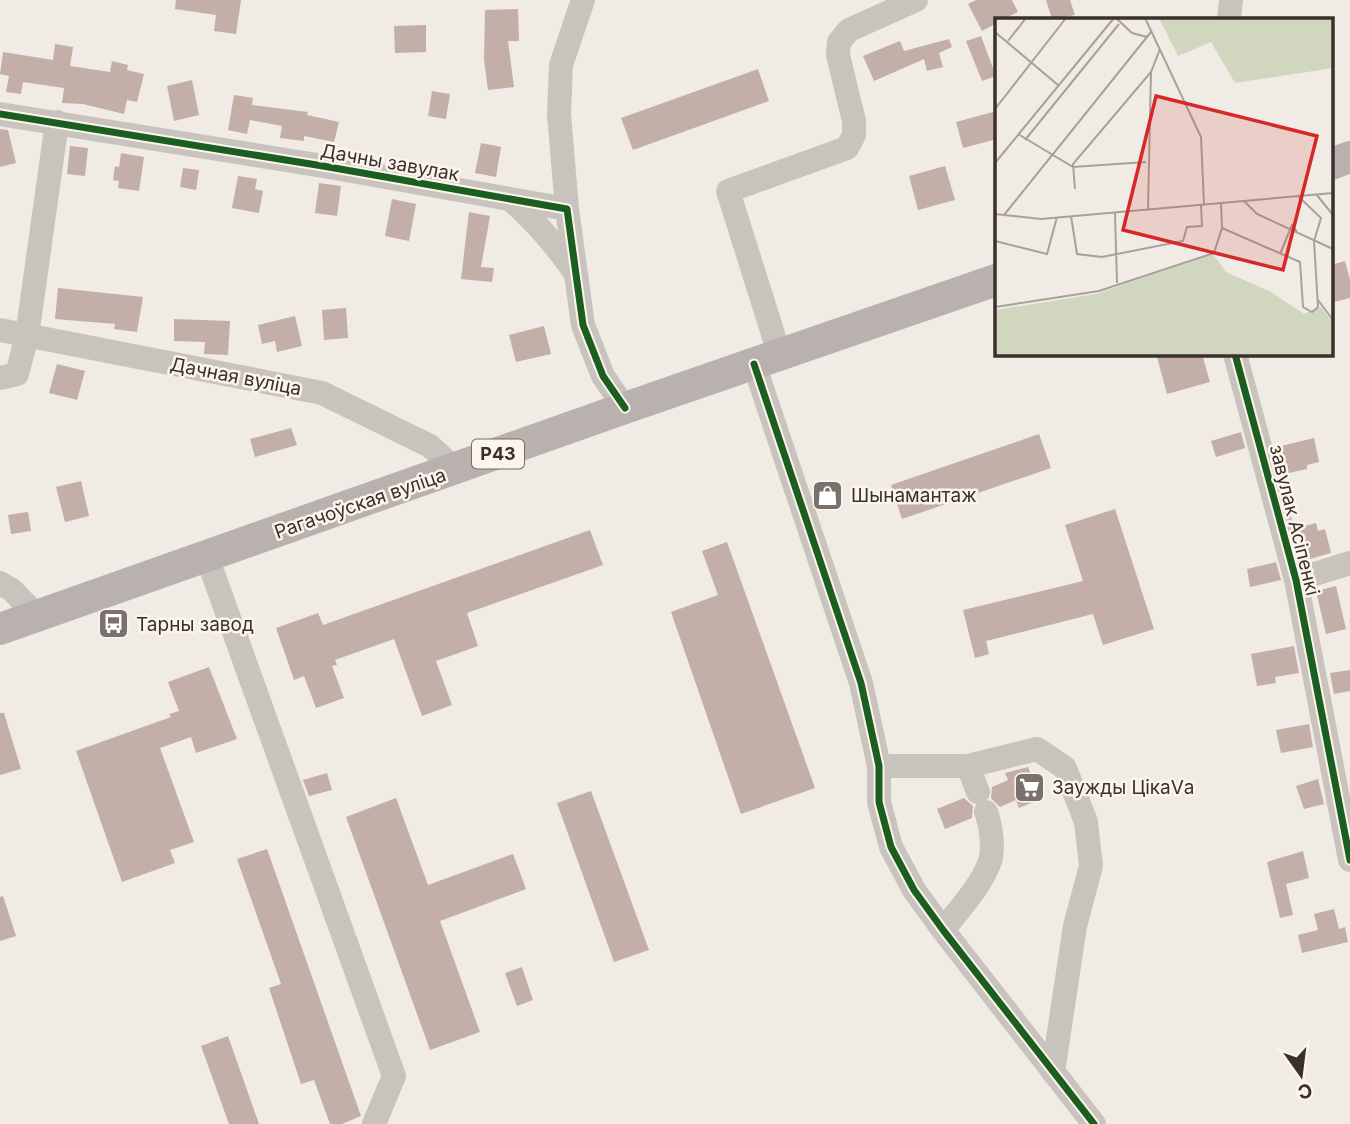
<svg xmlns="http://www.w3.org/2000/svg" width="1350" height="1124" font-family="Inter,sans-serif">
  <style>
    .building { fill: #c3afa7 }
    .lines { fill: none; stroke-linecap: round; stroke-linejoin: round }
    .minor { stroke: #c9c3be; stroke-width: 24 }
    .major { stroke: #b8b1ad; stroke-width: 32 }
    .cycleway-casing { stroke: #fbf5ee; stroke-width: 11 }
    .cycleway { stroke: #1b5e20; stroke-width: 7 }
    .labels { text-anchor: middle; stroke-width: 5; stroke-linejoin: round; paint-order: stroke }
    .shield { fill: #fbf5ee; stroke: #756b66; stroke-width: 2 }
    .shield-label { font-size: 18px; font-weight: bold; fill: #3b302b }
    .street-label { font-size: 19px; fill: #3b302b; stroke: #fbf5ee }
    .poi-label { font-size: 19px; fill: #3b302b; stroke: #fbf5ee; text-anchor: start }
    .inset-road { fill: none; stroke: #a8a09b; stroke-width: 2 }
    .view { fill: #d62828; fill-opacity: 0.15; stroke: #d62828; stroke-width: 3.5 }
    .inset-edge { fill: none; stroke: #3b302b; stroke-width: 3.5 }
  </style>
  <rect width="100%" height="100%" fill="#f0ebe5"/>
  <path class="building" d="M176,0h65l-5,34 -22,-3 2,-16 -41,-6z
    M976,0h36l6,12 -14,7h-7v4l-15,8 -14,-27z
    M1046,0h24l5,15 -23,4z
    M518,9l1,32h-11l6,46 -26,3 -4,-30 1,-50z
    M426,25v27l-31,1 -1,-27z
    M981,36l15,40 -14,5 -16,-40z
    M949,39l3,8 -13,6 4,14 -16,4 -3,-12 -50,22 -11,-25 37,-15 4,10z
    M55,44l18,3 -3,19 40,6 2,-11 16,4 -1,5 17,4 -7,28 -10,-2 -3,14 -41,-10 -21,-1 2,-15 -41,-6 -2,12 -15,-2 3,-16 -9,-2 3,-22 50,8z
    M758,69l11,32 -136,49 -12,-32z
    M192,80l7,35 -25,6 -7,-35z
    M432,91l18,3 -4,25 -18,-3z
    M234,95l19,3 -1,7 56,7 -1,3 32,7 -5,20 -30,-6v5l-24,-3 2,-12 -32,-6 -3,14 -19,-4z
    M993,112l4,13v14l-34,9 -7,-26z
    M0,129l8,1 8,33 -16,4z
    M481,143l20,4 -5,30 -21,-4z
    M70,146l18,2 -3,28 -18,-2z
    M121,153l23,4 -5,34 -21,-3 1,-7 -6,-1 2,-14 4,1z
    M945,166l10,34 -37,10 -9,-34z
    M183,168l16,2 -3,20 -16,-3z
    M238,176l19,3 -2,10 8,2 -4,22 -27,-5z
    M319,183l22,3 -4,30 -22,-3z
    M392,199l24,5 -7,37 -24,-5z
    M469,212l21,4 -9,51 13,1 -2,14 -31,-3z
    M1345,261l5,19v18l-16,4 -3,-13v-24z
    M58,288l85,9 -6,35 -23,-3 1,-5 -60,-5z
    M346,308l2,30 -24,2 -2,-30z
    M295,316l7,30 -25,6 -2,-11 -13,3 -4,-19z
    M174,319l56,2 -2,34 -24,-1 1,-12 -31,-1z
    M544,326l7,28 -35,8 -7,-27z
    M1169,354h33l8,28 -43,12 -10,-37z
    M57,364l28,7 -8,29 -28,-7z
    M291,428l6,17 -42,12 -5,-18z
    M1241,432l4,16 -29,9 -5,-16z
    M1039,434l12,34 -149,51 -11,-34z
    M1314,438l5,24 -12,3v4l-23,5 -7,-27z
    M81,481l8,35 -24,6 -9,-35z
    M1115,509l39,120 -51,16 -10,-31 -107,27 3,13 -14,4 -12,-48 120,-29 -18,-56z
    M28,512l3,19 -20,3 -3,-19z
    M1316,523l2,8 7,-2 6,24 -25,7 -8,-32z
    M590,530l13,35 -136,48 11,33 -42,15 16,44 -30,11 -28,-77 -59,21 2,5 -5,1 12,32 -28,10 -12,-32 -10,4 -18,-52 42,-15 5,12z
    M727,542l88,246 -74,26 -70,-202 47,-17 -16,-44z
    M1276,562l5,18 -31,7 -3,-18z
    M1336,586l10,43 -20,5 -10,-43z
    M1294,646l5,27 -24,4 1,6 -19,3 -6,-32z
    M209,667l28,72 -41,14 -5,-16 -31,11 34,94 -24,8 5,13 -53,19 -46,-131 95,-34 -2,-3 10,-3 -11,-29z
    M1350,670v21l-16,3 -4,-21z
    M0,713h4l17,56 -21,6z
    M1309,724l4,23 -32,6 -5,-23z
    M1028,767l13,32 -22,9 -3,-8 -16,7 -9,-9 1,-11 16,-7 -3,-7z
    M327,773l5,17 -23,6 -6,-16z
    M1318,779l6,25 -20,5 -8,-23z
    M591,791l58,159 -35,12 -57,-159z
    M396,798l32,87 85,-31 13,35 -86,32 40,111 -50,18 -84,-233z
    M964,798l9,8 -1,12 -27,11 -8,-20z
    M267,849l94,267 -19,8h-12l-16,-44 -13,4 -32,-96 12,-4 -44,-125z
    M1303,851l6,27 -23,6 7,31 -13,3 -13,-56z
    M3,896l13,40 -16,5v-44z
    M1334,909l5,20 6,-2 3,15 -46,11 -4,-18 20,-5 -4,-16z
    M522,967l11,33 -16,6 -12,-33z
    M228,1036l31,88h-30l-28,-78z"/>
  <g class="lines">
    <path class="minor" d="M1229,19l2,-19
      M0,114l323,52 244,43 16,116 20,51 22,32
      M510,199c25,22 45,45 64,72
      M567,209l-8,-95 2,-49 22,-65
      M0,330l322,63 108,53 13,12 7,13
      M1235,354l61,226 54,280
      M780,356l-52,-165 119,-43 7,-13v-14l-16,-66 1,-13 10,-12 67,-30
      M754,364l107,319 18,83v36l12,45 23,43 29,40 151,194
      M0,378l17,-4 10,-38 30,-214
      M207,557l187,519 -20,48
      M1296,580l54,-17
      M0,583l12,7 25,26
      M879,766h89l10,26
      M968,766l69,-17 28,19 21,54 5,44 -16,60 -22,146
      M943,930c15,-19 39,-45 47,-69 4,-13 1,-36 -4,-49"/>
    <path class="major" d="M1331,164l19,-7
      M0,629l625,-221 371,-128"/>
    <defs>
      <path id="cycleway" d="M0,114l323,52 244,43 16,116 20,51 22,32
        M1235,354l61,226 54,280
        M754,364l107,319 18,83v36l12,45 23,43 29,40 151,194"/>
    </defs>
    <use href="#cycleway" class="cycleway-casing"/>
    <use href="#cycleway" class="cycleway"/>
  </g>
  <defs>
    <symbol id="shop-square" viewBox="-11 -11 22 22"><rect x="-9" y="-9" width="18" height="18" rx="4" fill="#7a716c" stroke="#fbf5ee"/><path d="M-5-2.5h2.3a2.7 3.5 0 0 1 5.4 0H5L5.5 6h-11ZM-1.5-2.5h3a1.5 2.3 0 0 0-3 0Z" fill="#fff"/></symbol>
    <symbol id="bus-square" viewBox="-11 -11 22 22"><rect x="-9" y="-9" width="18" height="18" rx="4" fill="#7a716c" stroke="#fbf5ee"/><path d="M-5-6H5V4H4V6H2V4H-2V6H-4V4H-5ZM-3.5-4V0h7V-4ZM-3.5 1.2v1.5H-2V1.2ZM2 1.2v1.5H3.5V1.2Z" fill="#fff"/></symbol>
    <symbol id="supermarket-square" viewBox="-11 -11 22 22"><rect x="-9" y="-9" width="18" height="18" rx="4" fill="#7a716c" stroke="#fbf5ee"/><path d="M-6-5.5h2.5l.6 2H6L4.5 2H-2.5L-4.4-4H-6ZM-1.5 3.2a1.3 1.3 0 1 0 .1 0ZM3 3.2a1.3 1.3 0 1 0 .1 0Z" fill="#fff"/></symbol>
  </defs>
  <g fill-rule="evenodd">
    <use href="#shop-square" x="810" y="478" width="35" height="35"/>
    <use href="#bus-square" x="96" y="606" width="35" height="35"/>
    <use href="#supermarket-square" x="1012" y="770" width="35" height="35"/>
  </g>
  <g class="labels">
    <rect class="shield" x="472" y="439.5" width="52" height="29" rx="5"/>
    <g class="shield-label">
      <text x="498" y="460">Р43</text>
    </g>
    <g class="street-label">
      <text transform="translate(390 162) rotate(10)" y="7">Дачны завулак</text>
      <text transform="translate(236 376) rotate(11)" y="7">Дачная вуліца</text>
      <text transform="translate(360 503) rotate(-19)" y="7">Рагачоўская вуліца</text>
      <text transform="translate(1295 520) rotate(76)" y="7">завулак Асіпенкі</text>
    </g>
    <g class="poi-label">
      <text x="851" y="502">Шынамантаж</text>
      <text x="136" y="631">Тарны завод</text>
      <text x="1052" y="794">Заужды ЦікаVа</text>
    </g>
  </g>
  <g transform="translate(995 18)">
    <rect width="338" height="338" fill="#f0ebe5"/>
    <path d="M164,0h174v50l-98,15 -24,-41 -33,14zM218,236l13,18 45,20 33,22 17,-7 12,16v33h-338v-46l101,-16z" fill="#d1d6bf"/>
    <path class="inset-road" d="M121,0l16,15 15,4M150,0l56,119 3,67M0,14l63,53M13,23l18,-23M0,91l71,-91M23,116l55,33 73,-5M30,122l94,-116M0,145l119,-145M80,171l-2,-25 78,-92 9,-23M321,176l17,21M249,183l13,13 76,35M226,185l1,25 78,34 3,45 9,5 6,-5 -4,-66 7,-23 -23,-22M153,191l3,-137M120,195l2,70M0,196l46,5 292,-26M9,197l147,-183M76,198l6,38 25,3 81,-16 4,-14 15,-1 -1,-21M0,223l52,13 10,-37M285,236l12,-29 5,7M323,282l15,20M0,289l104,-16 115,-38 8,-25"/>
    <path class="view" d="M161,78l161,40 -34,134 -160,-40z"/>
    <rect width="338" height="338" class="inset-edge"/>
  </g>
  <g transform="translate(1301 1075) rotate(166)" stroke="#fbf5ee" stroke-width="5" paint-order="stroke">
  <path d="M0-5L12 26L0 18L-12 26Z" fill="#3b302b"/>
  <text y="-10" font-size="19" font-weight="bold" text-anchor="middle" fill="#3b302b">С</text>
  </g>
</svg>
